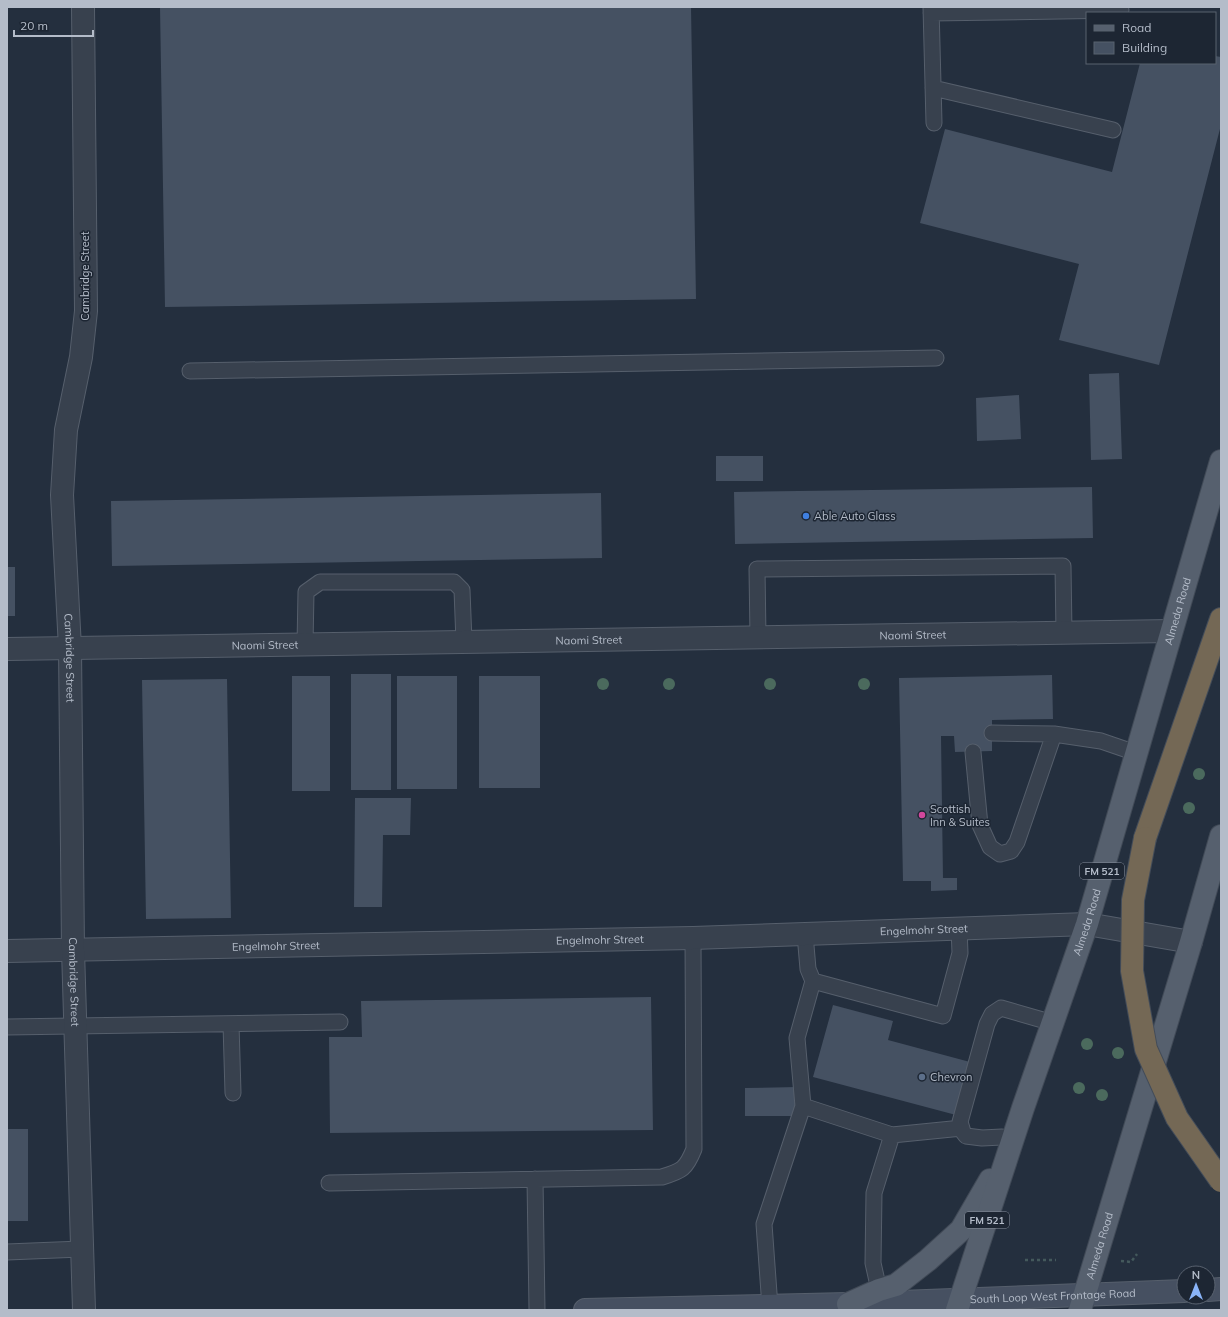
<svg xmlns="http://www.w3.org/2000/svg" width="1228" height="1317" font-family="Mulish,sans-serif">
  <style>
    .building { fill: #455162 }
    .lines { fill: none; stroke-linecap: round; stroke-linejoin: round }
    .service-casing { stroke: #565f6c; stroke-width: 17 }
    .minor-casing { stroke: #565f6c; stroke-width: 24 }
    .tertiary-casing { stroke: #565f6c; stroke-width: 24 }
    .secondary-casing { stroke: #565f6c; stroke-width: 24 }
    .primary-casing { stroke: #414a57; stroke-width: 24 }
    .motorway-casing { stroke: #434c59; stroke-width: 24 }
    .path { stroke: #44595c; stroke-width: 2.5; stroke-dasharray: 3 3; stroke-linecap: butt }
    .service { stroke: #38414e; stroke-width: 15 }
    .minor { stroke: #38414e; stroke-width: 22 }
    .tertiary { stroke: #38414e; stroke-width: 22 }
    .secondary { stroke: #465061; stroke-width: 22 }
    .primary { stroke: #56606e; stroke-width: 22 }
    .motorway { stroke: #746855; stroke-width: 22 }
    .motorway-bridge-casing { stroke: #434c59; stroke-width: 24; stroke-linecap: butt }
    .motorway-bridge { stroke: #746855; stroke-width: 22 }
    .tree { fill: #4b6a5d }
    .shop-dot { fill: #3f7fe0; stroke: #1d2633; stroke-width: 1.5 }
    .hotel-dot { fill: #d1479c; stroke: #1d2633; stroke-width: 1.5 }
    .service-dot { fill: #5c6f8a; stroke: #1d2633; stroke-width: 1.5 }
    .labels { text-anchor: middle; stroke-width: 3; stroke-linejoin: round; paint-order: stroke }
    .shield { fill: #1d2633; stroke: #878f9c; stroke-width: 1 }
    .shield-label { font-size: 10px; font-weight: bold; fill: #b4bcc9 }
    .street-label { font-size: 11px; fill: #b4bcc9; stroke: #1d2633 }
    .poi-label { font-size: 11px; fill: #b4bcc9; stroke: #1d2633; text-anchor: start }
  </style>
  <rect width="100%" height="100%" fill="#242f3e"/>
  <path class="building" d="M160,7h531l5,292 -531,8z
    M1215,56l6,1v68l-62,240 -100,-25 20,-76 -159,-41 25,-94 167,43 28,-109h75z
    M1119,373l3,86 -31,1 -2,-86z
    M1019,395l2,44 -44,2 -1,-43z
    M716,456h47v25h-47z
    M1092,487l1,51 -358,6 -1,-52z
    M601,493l1,65 -490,8 -1,-65z
    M7,567h8v49h-8z
    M351,674h40v116h-40z
    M1052,675l1,44 -61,1v31l-37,1 -1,-16h-13l2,142h14v12l-26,1v-10h-28l-4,-203z
    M292,676h38v115h-38z
    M397,676h60v113h-60z
    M479,676h61v112h-61z
    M227,679l4,239 -85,1 -4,-239z
    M355,798h56l-1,37h-27l-1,72h-28z
    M651,997l2,133 -323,3 -1,-96h33l-1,-36z
    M833,1005l60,16 -5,19 82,22 -14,53 -143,-38z
    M798,1087v29h-53v-28z
    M7,1129h21v92h-21z"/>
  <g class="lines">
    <defs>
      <path id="service" d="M931,7l3,116
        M931,13l190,-3
        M933,88l180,42
        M190,371l746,-13
        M758,637l-1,-68 306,-3 1,67
        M305,645l1,-53 14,-10h134l8,8 2,52
        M992,733l62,1
        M973,752l7,73 10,22 10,7 11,-3 6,-9 37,-108 47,7 35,12
        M805,934l3,35 5,12 130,35 17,-63 -1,-25
        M231,1024l2,69
        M7,1027l333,-5
        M803,1106l-6,-68 16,-57
        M1013,1139l-11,-2 -20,1 -16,-2 -3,-4 -3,-10 27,-98 5,-10 9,-6 52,15
        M535,1179l2,131
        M329,1183l333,-6c20,-6 24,-8 32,-28l-1,-211
        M7,1252l74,-3
        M879,1290l-6,-27 1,-70 18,-58
        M770,1307l-6,-83 39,-118 89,29 70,-7"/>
      <g id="minor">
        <path id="s1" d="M7,951l686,-13 394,-14 104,18"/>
      </g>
      <g id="tertiary">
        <path id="s2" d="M83,7l3,304 -5,46 -15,73 -4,65 8,153 3,302 11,360"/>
        <path id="s3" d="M7,649l1164,-18"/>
      </g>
      <g id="secondary">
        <path d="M1208,1290l13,-1"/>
        <path id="s4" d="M585,1310l263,-6 336,-13"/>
      </g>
      <g id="primary">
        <path d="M848,1304l31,-14 17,-5 32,-25 33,-30 29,-50"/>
        <path id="s5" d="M957,1310l66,-202 64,-184 134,-463"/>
        <path id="s6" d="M1080,1310l111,-368 30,-106"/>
      </g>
      <path id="motorway" d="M1145,838l76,-219"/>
    </defs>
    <use href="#service" class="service-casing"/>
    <use href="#minor" class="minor-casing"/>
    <use href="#tertiary" class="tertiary-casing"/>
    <use href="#secondary" class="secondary-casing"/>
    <use href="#primary" class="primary-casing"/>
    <use href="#motorway" class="motorway-casing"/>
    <path class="path" d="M1025,1260h31
      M1121,1261l10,1 6,-8"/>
    <use href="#service" class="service"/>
    <use href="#minor" class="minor"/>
    <use href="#tertiary" class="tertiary"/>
    <use href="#secondary" class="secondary"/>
    <use href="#primary" class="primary"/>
    <use href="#motorway" class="motorway"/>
    <defs>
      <path id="motorway-bridge" d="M1145,838l-12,62 -1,71 14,78 31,69 44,63"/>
    </defs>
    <use href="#motorway-bridge" class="motorway-bridge-casing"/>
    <use href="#motorway-bridge" class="motorway-bridge"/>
  </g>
  <g class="tree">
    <circle cx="603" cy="684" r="6"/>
    <circle cx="669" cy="684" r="6"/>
    <circle cx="770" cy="684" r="6"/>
    <circle cx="864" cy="684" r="6"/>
    <circle cx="1199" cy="774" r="6"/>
    <circle cx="1189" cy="808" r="6"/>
    <circle cx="1087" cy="1044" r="6"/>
    <circle cx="1118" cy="1053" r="6"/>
    <circle cx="1079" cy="1088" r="6"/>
    <circle cx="1102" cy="1095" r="6"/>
  </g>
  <circle class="shop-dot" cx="806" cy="516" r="4"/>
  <circle class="hotel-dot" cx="922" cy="815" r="4"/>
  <circle class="service-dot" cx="922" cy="1077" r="4"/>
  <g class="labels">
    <g class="shield">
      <rect x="1080" y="863" width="44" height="16" rx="3"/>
      <rect x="965" y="1212" width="44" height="16" rx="3"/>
    </g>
    <g class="shield-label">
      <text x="1102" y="875">FM 521</text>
      <text x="987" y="1224">FM 521</text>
    </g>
    <g class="street-label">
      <text transform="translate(85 276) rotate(-90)" y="4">Cambridge Street</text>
      <text dy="4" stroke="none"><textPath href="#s5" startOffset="733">Almeda Road</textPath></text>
      <text dy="4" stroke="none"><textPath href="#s3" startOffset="906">Naomi Street</textPath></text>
      <text dy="4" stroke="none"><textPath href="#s3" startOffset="582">Naomi Street</textPath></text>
      <text dy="4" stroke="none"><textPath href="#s3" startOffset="258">Naomi Street</textPath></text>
      <text dy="4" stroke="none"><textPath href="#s2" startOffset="653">Cambridge Street</textPath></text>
      <text dy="4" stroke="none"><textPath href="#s5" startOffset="409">Almeda Road</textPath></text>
      <text dy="4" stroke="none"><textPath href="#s1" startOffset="917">Engelmohr Street</textPath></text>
      <text dy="4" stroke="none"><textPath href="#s1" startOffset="593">Engelmohr Street</textPath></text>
      <text dy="4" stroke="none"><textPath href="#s1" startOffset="269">Engelmohr Street</textPath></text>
      <text dy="4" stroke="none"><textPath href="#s2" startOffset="977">Cambridge Street</textPath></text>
      <text dy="4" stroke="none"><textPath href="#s6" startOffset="67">Almeda Road</textPath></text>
      <text dy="4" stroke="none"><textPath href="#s4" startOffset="468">South Loop West Frontage Road</textPath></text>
    </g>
    <g class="poi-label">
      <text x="814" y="520">Able Auto Glass</text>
      <text x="930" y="813">Scottish<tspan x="930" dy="13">Inn &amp; Suites</tspan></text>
      <text x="930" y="1081">Chevron</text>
    </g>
  </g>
  <rect width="1228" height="1317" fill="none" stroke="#b4bcc9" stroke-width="16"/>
  <rect x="1086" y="12" width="130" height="52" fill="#1d2633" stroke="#59626f"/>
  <rect x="1094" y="25" width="20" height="6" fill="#56606e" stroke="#59626f"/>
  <text x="1122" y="32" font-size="12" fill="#b4bcc9">Road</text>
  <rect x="1094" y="42" width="20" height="12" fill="#455162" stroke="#59626f"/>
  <text x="1122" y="52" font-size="12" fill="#b4bcc9">Building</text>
  <g transform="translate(1196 1285)"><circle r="19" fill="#1d2633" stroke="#59626f"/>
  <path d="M0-3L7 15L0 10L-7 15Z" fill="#8ab4f8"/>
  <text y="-6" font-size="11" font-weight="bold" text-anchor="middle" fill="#b4bcc9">N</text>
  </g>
  <path d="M14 30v6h79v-6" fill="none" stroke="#b4bcc9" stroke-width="2"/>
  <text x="20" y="30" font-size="12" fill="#b4bcc9" stroke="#1d2633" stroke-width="3" paint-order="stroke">20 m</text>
</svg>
